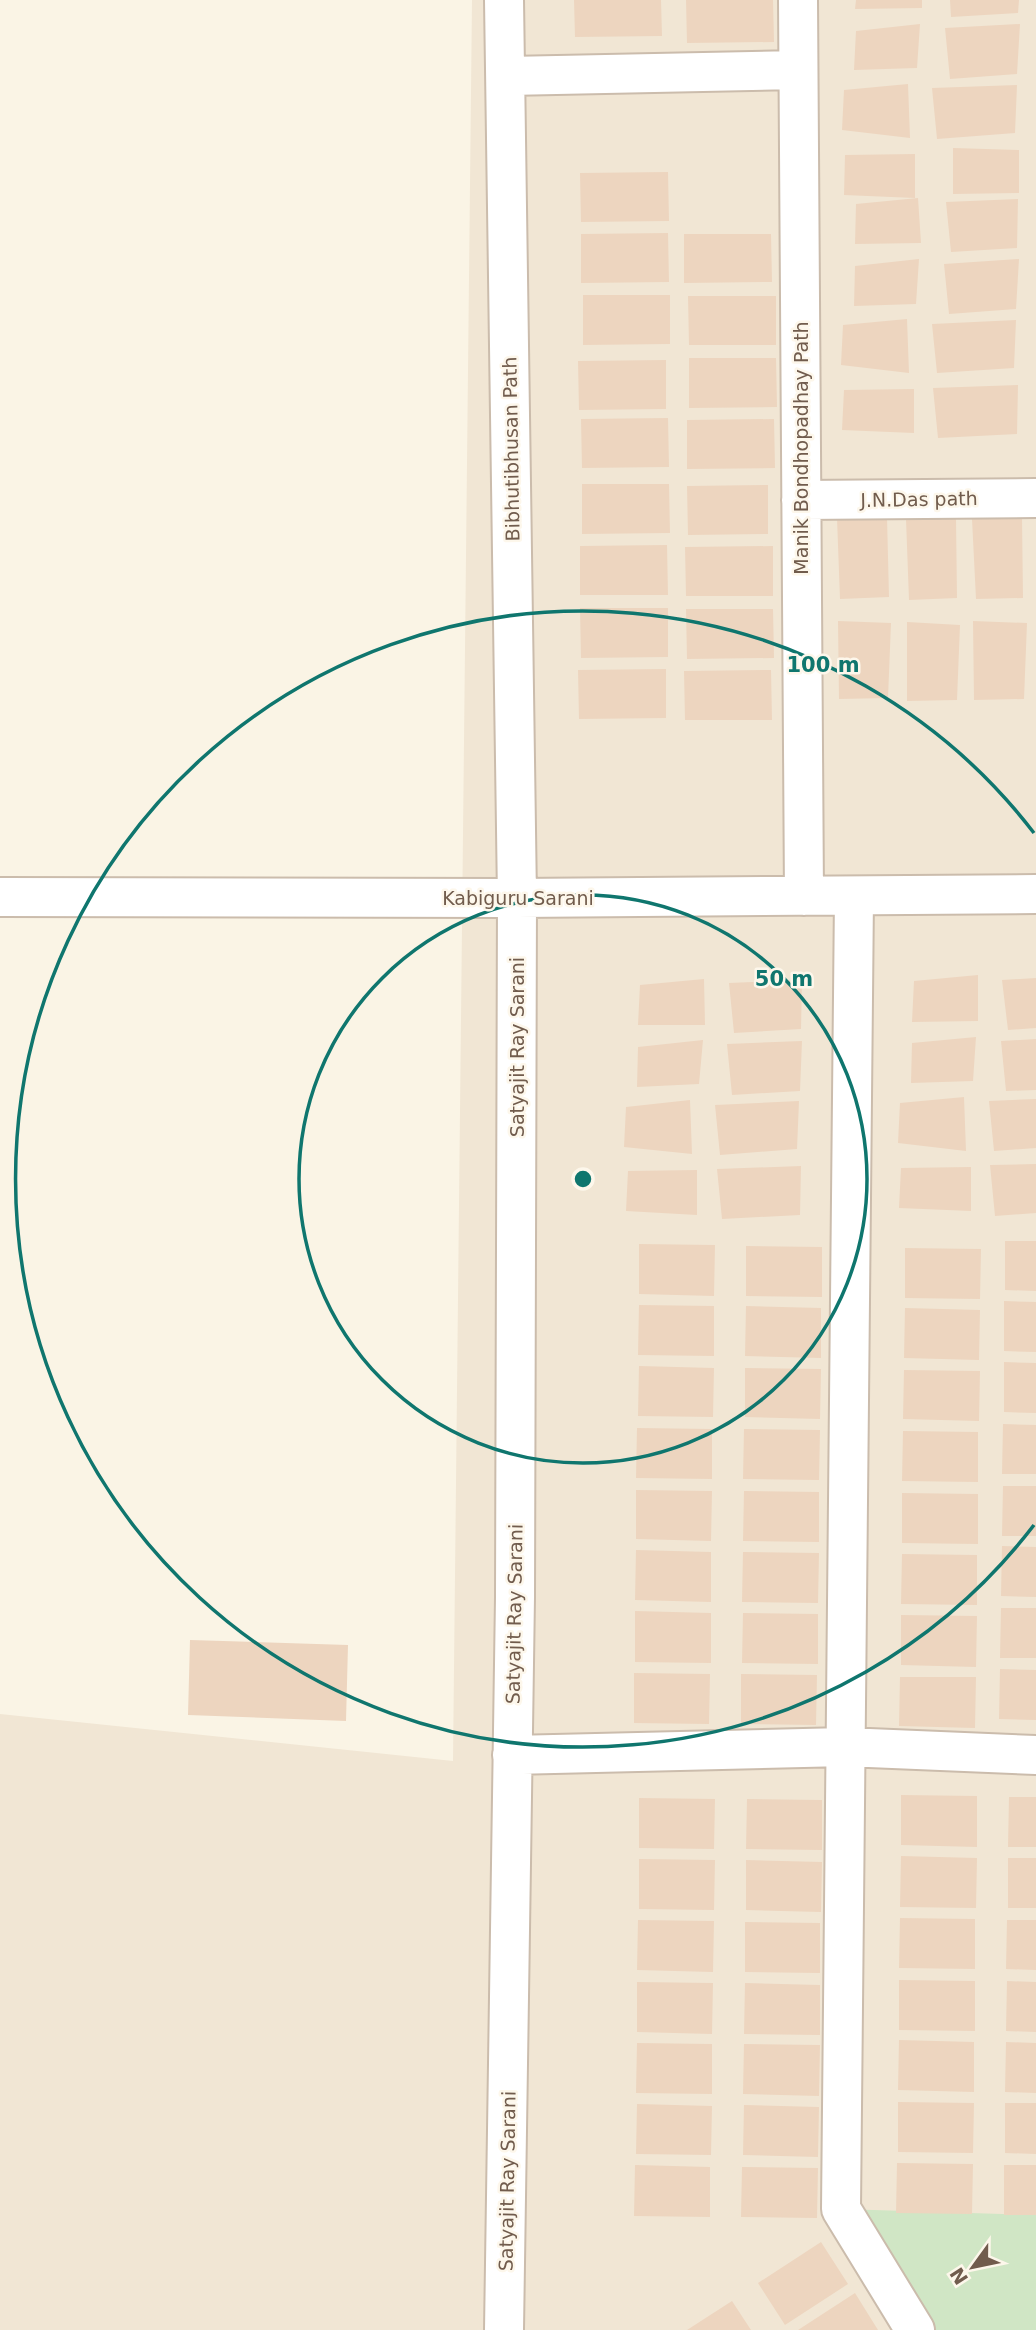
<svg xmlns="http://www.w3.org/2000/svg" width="1036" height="2330" font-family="'DejaVu Sans',sans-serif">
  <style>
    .residential { fill: #f1e6d4 }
    .green { fill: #d0e6c5 }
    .building { fill: #edd5bf }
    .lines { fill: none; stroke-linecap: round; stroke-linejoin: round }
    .minor-casing { stroke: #cbbcac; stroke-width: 42 }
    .minor { stroke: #fff; stroke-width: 38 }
    .ring { fill: none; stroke: #0f766e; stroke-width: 3.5 }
    .labels { text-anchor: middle; stroke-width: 5; stroke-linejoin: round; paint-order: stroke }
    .street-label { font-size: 19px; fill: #715c4d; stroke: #fdf7eb }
    .centre { fill: #0f766e; stroke: #fdf7eb; stroke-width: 3.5 }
    .ring-label { font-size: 21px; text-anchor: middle; font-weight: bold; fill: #0f766e; stroke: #fdf7eb; stroke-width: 5; stroke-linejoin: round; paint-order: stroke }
  </style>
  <rect width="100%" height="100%" fill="#faf4e5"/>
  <path class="residential" d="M472,0h564v2330h-1036v-616l453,47z"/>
  <path class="green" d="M841,2209l195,6v115h-121z"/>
  <path class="building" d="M574,0h87l1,36 -87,1z
    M686,0h87l1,42 -87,1z
    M856,0h66v8l-67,1z
    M950,0h69l-1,13 -67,4z
    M920,24l-3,44 -63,2 2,-39z
    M1020,24l-3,50 -67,5 -5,-51z
    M908,84l2,54 -68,-8 2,-40z
    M1017,85l-2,48 -78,6 -5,-51z
    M953,148l66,2v43l-66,1z
    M915,154v44l-71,-3 1,-40z
    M668,172l1,49 -88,1 -1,-49z
    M918,198l3,45 -66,1 1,-40z
    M1018,199l-1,49 -66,4 -5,-50z
    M668,233l1,49 -88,1v-49z
    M684,234h87l1,48 -88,1z
    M919,259l-3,45 -62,2 1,-40z
    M1019,259l-3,50 -67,5 -5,-50z
    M583,295h87v49l-87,1z
    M688,296h88v49h-87z
    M907,319l2,54 -68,-8 2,-40z
    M1016,320l-2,48 -77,5 -5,-49z
    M689,358h87l1,49 -88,1z
    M666,360v49l-87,1 -1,-49z
    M1018,385l-1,49 -79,4 -5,-50z
    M914,389v44l-72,-3 2,-40z
    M668,418l1,49 -87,1 -1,-49z
    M774,419l1,49 -88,1v-49z
    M582,484h87l1,49 -88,1z
    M768,485v49l-80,1 -1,-49z
    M887,517l2,80 -49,2 -3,-81z
    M1022,518l1,80 -47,1 -4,-80z
    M906,519h50l1,79 -48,2z
    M667,545l1,50h-88v-49z
    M773,546v50h-87l-1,-49z
    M580,608h88v49l-87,1z
    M686,609h87l1,49 -87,1z
    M838,621l53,2 -3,75 -49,1z
    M973,621l54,2 -3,76 -50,1z
    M907,622l53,3 -3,75 -50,1z
    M666,669v49l-87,1 -1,-49z
    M771,670l1,50h-87l-1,-49z
    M978,975v46l-66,1 2,-41z
    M1036,978v50l-28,2 -6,-50z
    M704,979l1,46h-67l2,-40z
    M802,980l-1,49 -67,4 -5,-50z
    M976,1037l-3,44 -62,2 1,-40z
    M1036,1039v51l-30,1 -5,-50z
    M703,1040l-4,44 -62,3 1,-40z
    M802,1041l-2,50 -68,4 -5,-51z
    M964,1097l2,54 -68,-8 2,-40z
    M1036,1099v49l-42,3 -5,-50z
    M690,1100l2,54 -68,-7 2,-40z
    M799,1101l-2,48 -77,6 -5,-50z
    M1036,1164v49l-41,3 -5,-51z
    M801,1166l-1,49 -78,4 -5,-50z
    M971,1167v44l-72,-3 2,-40z
    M697,1170v45l-71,-4 2,-40z
    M1005,1241h31v50l-31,-1z
    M639,1244l76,1 -1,51 -75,-2z
    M746,1246l76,1v50l-76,-1z
    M905,1248l76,1 -1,50 -75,-1z
    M1004,1301l32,1v50l-32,-1z
    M639,1305l75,1v50l-76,-1z
    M746,1306l75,2v50l-76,-2z
    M905,1308l75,2 -1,50 -75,-2z
    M1004,1362l32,1v50l-32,-1z
    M639,1366l75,2 -1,49 -75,-1z
    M745,1368l76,1 -1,50 -75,-2z
    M904,1370l76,1 -1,50 -76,-2z
    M1003,1424l33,1v49h-34z
    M637,1428l75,1v50l-76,-1z
    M744,1429l76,1 -1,50 -76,-1z
    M903,1431l75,1v50l-76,-1z
    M1003,1486h33v50h-34z
    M636,1490l76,1 -1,50 -75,-2z
    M744,1491l75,1v50l-76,-1z
    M902,1493l76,1v50l-76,-1z
    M1002,1546l34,1v50l-35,-1z
    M636,1550l75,2v50l-76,-2z
    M743,1552l76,1 -1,50 -76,-1z
    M902,1554l75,1v50l-76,-1z
    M1001,1608h35v50h-36z
    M635,1611l76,2v50l-76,-1z
    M743,1613l75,1v50l-76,-1z
    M901,1615l76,1 -1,51 -75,-2z
    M190,1640l158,5 -2,76 -158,-6z
    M1000,1669l36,1v50l-37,-1z
    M634,1673l76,1 -1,50 -75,-1z
    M741,1674l76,1 -1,50 -75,-1z
    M900,1677h76l-1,51 -76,-2z
    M901,1795l76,1v51l-76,-2z
    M1009,1797h27v50h-28z
    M639,1798l76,1 -1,50 -75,-1z
    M747,1799l75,1v50l-76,-1z
    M901,1856l76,2 -1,50 -76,-1z
    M1008,1858h28v50h-28z
    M639,1859l76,1 -1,50 -75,-1z
    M746,1860l76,2 -1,50 -75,-2z
    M900,1918l75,1v50l-76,-1z
    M638,1920l76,1 -1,51 -76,-2z
    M1007,1920h29v50l-30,-1z
    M745,1922l75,1v50l-75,-1z
    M899,1980l76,1v50l-76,-1z
    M1007,1981l29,1v50l-30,-1z
    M637,1982l76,1 -1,51 -75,-2z
    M745,1983l75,2v50l-76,-1z
    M899,2040l75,2v50l-76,-2z
    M1006,2042l30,1v50l-31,-1z
    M637,2043l75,1v50l-76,-1z
    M744,2044l76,1 -1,51 -76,-2z
    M898,2102l76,1 -1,50 -75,-1z
    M1005,2103h31v51l-31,-1z
    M637,2104l75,2 -1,49 -75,-1z
    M744,2105l75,2 -1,50 -75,-2z
    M897,2163l76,1 -1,50 -76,-1z
    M635,2165l75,2v50l-76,-1z
    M1004,2165h32v50h-32z
    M742,2167l76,1 -1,50 -76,-1z
    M821,2242l27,42 -63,41 -27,-42z
    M855,2293l23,37h-80z
    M732,2301l19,29h-64z"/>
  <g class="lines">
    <defs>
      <path id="minor" d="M504,0l13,898 -2,699 -11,733
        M798,0l6,896
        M506,76l292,-6
        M801,500l235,-2
        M854,896l-13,1313 74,121
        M0,897l517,1 519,-4
        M512,1755l333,-8 191,8"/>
    </defs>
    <use href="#minor" class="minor-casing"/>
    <use href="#minor" class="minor"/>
  </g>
  <g class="ring">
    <circle cx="583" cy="1179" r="284"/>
    <path d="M1034 1525A568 568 0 1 1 1034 833"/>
  </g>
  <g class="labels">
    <g class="street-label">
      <text transform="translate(801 448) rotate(-90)" y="7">Manik Bondhopadhay Path</text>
      <text transform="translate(511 449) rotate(-91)" y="7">Bibhutibhusan Path</text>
      <text transform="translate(919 499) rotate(-1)" y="7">J.N.Das path</text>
      <text x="518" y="905">Kabiguru Sarani</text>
      <text transform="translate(517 1047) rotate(-90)" y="7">Satyajit Ray Sarani</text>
      <text transform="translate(514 1614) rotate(-89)" y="7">Satyajit Ray Sarani</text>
      <text transform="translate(507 2181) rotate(-89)" y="7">Satyajit Ray Sarani</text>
    </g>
  </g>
  <circle cx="583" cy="1179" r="10" class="centre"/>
  <g class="ring-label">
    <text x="823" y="672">100 m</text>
    <text x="784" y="986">50 m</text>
  </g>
  <g transform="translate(973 2267) rotate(237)" stroke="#fdf7eb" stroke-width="5" paint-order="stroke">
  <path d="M0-5L12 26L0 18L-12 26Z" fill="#715c4d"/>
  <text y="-10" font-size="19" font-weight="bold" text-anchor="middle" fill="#715c4d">N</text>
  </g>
</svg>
